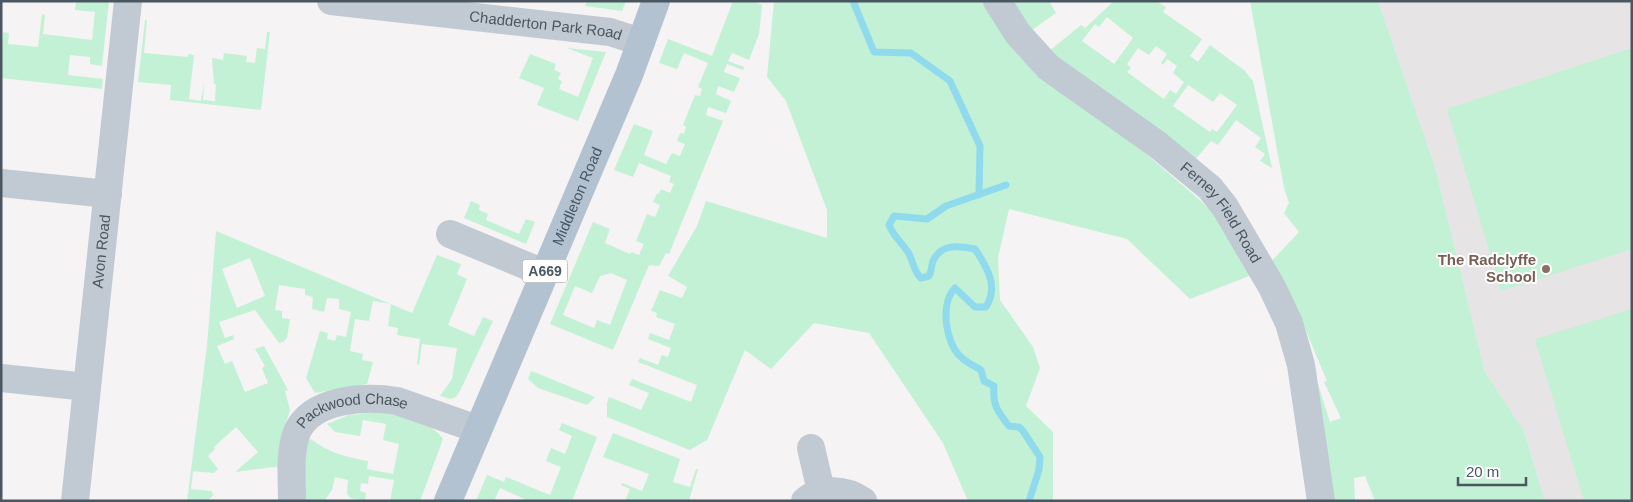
<svg xmlns="http://www.w3.org/2000/svg" width="1633" height="502" font-family="Arial,sans-serif">
  <style>
    .education { fill: #e6e4e5 }
    .green { fill: #c3f1d5; fill-rule: evenodd }
    .lines { fill: none; stroke-linecap: round; stroke-linejoin: round }
    .stream { stroke: #90daee; stroke-width: 7 }
    .minor { stroke: #c1cad2; stroke-width: 28 }
    .major { stroke: #b3c2d1; stroke-width: 28 }
    .education-dot { fill: #8d6e63; stroke: #fff; stroke-width: 2 }
    .labels { text-anchor: middle; stroke-width: 4; stroke-linejoin: round; paint-order: stroke }
    .shield { fill: #fff; stroke: #808990; stroke-width: 1 }
    .shield-label { font-size: 14px; font-weight: bold; fill: #4a5661 }
    .street-label { font-size: 15px; fill: #4a5661; stroke: #fff }
    .education-label { font-size: 15px; font-weight: bold; fill: #785e54; stroke: #fff; text-anchor: end }
  </style>
  <rect width="100%" height="100%" fill="#f5f3f3"/>
  <path class="education" d="M1378,1h254v500h-87l-21,-70 -39,-59 -50,-205z"/>
  <path class="green" d="M76,1h33l-7,65 -12,-2v-7l-20,-2 -2,20 35,4 -1,10 -101,-11 2,-46 6,1 -1,11 30,3 4,-33 3,1 -2,19 49,6 3,-28 -20,-2z
    M587,1h39l-4,10 -37,-5z
    M733,1h20l9,4 -3,29 -10,26 -17,-7 -4,8 16,6 -1,3 -16,-6 -3,8 16,6 -6,14 -16,-6 -2,8 15,7 -5,12 -18,-6 -2,8 17,6 -54,133 -3,-1 -7,13 -10,-1 -36,85 -63,-26 43,-102 17,7 -5,14 25,11 2,-2 7,3 5,-11 -8,-3 11,-27 8,3 5,-12 -7,-3 4,-9 2,1 2,-5 9,4 4,-9 -5,-2 2,-6 -32,-13 -6,14 -19,-7 20,-46 19,7 -9,24 22,9 6,-11 8,3 5,-12 -8,-3 3,-8 4,1 2,-7 -3,-2 12,-30 5,1 2,-7 -4,-2 10,-24 -24,-10 -7,16 -18,-6 9,-24 44,17zM611,273l16,7 -17,45 -13,-5 -3,8 -31,-13 12,-29 17,7 8,-17z
    M774,1h211l124,121 93,80 25,25 30,46 -67,26 -63,-60 -118,-30 -11,49 2,42 33,47 7,21 -14,38 27,26v69h-85l-25,-58 -74,-110 -55,-10 -43,46 -26,-19 -38,90 -17,10 -83,-33v-14l2,-6 32,13 8,-17 -20,-8 3,-6 59,23 6,-17 -59,-23 2,-4 18,7 4,-10 6,2 3,-9 -23,-9 2,-6 19,7 6,-16 -19,-7 1,-4 -6,-2 9,-21 22,8 5,-11 -19,-11 29,-50 9,-25 121,37v-28l-41,-109 -19,-24z
    M1008,1h41l7,12 -24,17z
    M1114,1h42l10,6 -3,5 39,27 -12,17 8,6 12,-17 35,26 8,10 19,87 -12,-7 5,-7 -10,-7 6,-9 -25,-18 -18,25 -7,-4 -16,19 -147,-108 33,-27 4,3zM1107,17l26,21 -19,26 -32,-23 13,-17 4,3zM1156,46l11,8 -6,9 2,2 4,-6 10,7 -4,7 11,9 -8,12 -6,-4 -6,9 -37,-27 4,-4 -4,-4 11,-16 11,7zM1188,85l25,17 7,-9 17,12 -20,27 -5,-3 -2,3 -37,-26z
    M1250,1h128l57,166 50,205 39,59 21,70h-170l-10,-25 -11,2 1,23h-25l-17,-116 5,-1 12,38 11,-4 -17,-36 3,-1 -26,-62 -33,-54 31,-33 -15,-19 5,-10 -5,-15z
    M145,20h2l-3,33 44,4v-3l6,1 -5,44 12,2 3,-19 -1,18 12,1 1,-17h-2l-2,-26 11,2 1,-7 23,3 -1,6 9,1 2,-15 8,1 2,-17h3l-9,78 -91,-10 1,-15 -33,-3z
    M567,48l39,4 -28,69 -41,-16 7,-17 -25,-10 11,-24 26,10 -2,6 7,3 -3,6 4,2 -3,8 19,8 15,-39z
    M1632,48v201l-131,42 -54,-182z
    M471,201l9,4 -1,5 9,4 -2,6 33,14 7,-15 9,3 -9,22 -62,-26z
    M216,231l196,82 25,-58 24,9 -4,10 10,5 -19,46 26,11 9,-19 10,4 -32,68 -5,8 -6,2 -10,-3 12,-17 5,-31 -35,-4 -3,21 -2,-1 3,-25 -23,-4 1,-7 -10,-2 3,-22 -18,-3 -4,20 -14,-2 -5,32 13,3 -1,6 11,2 -6,22 -52,9 -9,-15 14,-47 8,2 -1,6 8,2 2,-6 9,2 5,-25 -12,-3v-10l-12,-1 -3,14 -12,-3 1,-12 -8,-2v-6l-26,-4 -4,25 7,1v7l8,1 -3,19 -4,4 -4,1 -24,-33 -36,12 6,16 8,-3 1,4 -17,7 8,18 7,-3 13,31 23,-9 -6,-15 3,-2 -10,-17 9,-3 24,44 -3,1 5,19 -8,26v30l-47,6 23,-20 -22,-25 -22,20 1,2 -7,7 10,13 -4,4 -21,-2 -2,18 20,2 3,4 -7,6h-20l20,-155zM250,258l15,38 -28,12 -15,-39z
    M1632,309v192h-48l-49,-162z
    M531,371l8,3 56,23 -8,8 -49,-17 -10,-9z
    M379,412c21,4 51,8 64,27l-23,62h-30l4,-21 -25,-4 -1,8 -7,-1 -1,8 6,2 -1,7 -15,-2 -3,-4 1,-14 -13,-3 -3,13 -7,10 -20,1 -6,-23 8,-35 4,-4c18,14 35,18 57,22l-1,8 26,5 6,-30 -16,-4 3,-16 -23,-4 -3,16 -25,-4 -8,-8 22,-9z
    M562,423l35,14 -25,64h-43l-29,-13 -6,13h-18l11,-26 17,7 2,-5 44,18 11,-28 -15,-6 5,-13 14,6 7,-18 -13,-6z
    M613,433l67,26 -7,23 17,5 6,-18h2l-9,32h-64l5,-12 -9,-4 1,-2 20,8 7,-17 -46,-17z"/>
  <g class="lines">
    <path class="stream" d="M853,1l21,51 37,1 39,28 30,65 -1,49
      M1006,185l-60,21 -19,13 -33,-3 -5,9c5,13 14,18 20,29 5,9 4,17 12,24l8,-2c3,-5 2,-10 4,-15 8,-18 26,-15 42,-12 12,18 24,37 11,58h-11l-20,-19c-15,15 -10,55 6,69 5,5 13,9 20,13l3,11 10,5c-2,19 4,26 15,40l10,1 4,4 17,26 -1,13 -10,31"/>
    <g class="minor">
      <path id="s1" d="M331,1l279,31 31,10"/>
      <path id="s2" d="M997,1l21,33 30,33 110,78 52,43 15,19 47,80 17,36 12,42 20,136"/>
      <path d="M1,183l107,11"/>
      <path d="M450,234l94,39"/>
      <path d="M1,378l86,9"/>
      <path d="M811,448l10,43"/>
      <path id="s3" d="M75,501l53,-500"/>
      <path id="s4" d="M292,501c0,-22 -3,-48 5,-69 15,-34 69,-36 100,-31l80,28"/>
      <path d="M805,501c16,-14 41,-12 58,0"/>
    </g>
    <path class="major" id="s5" d="M448,501l181,-426 27,-74"/>
  </g>
  <circle class="education-dot" cx="1546" cy="269" r="5"/>
  <g class="labels">
    <rect class="shield" x="522.5" y="259.5" width="45" height="23" rx="4"/>
    <g class="shield-label">
      <text x="545" y="276">A669</text>
    </g>
    <g class="street-label">
      <text dy="5" stroke="none"><textPath href="#s1" startOffset="216">Chadderton Park Road</textPath></text>
      <text dy="5" stroke="none"><textPath href="#s5" startOffset="331">Middleton Road</textPath></text>
      <text dy="5" stroke="none"><textPath href="#s2" startOffset="312">Ferney Field Road</textPath></text>
      <text dy="5" stroke="none"><textPath href="#s3" startOffset="251">Avon Road</textPath></text>
      <text dy="5" stroke="none"><textPath href="#s4" startOffset="134">Packwood Chase</textPath></text>
    </g>
    <g class="education-label">
      <text x="1536" y="265">The Radclyffe<tspan x="1536" dy="17">School</tspan></text>
    </g>
  </g>
  <rect width="1633" height="502" fill="none" stroke="#4a5661" stroke-width="5"/>
  <path d="M1458 477v8h68v-8" fill="none" stroke="#4a5661" stroke-width="2.5"/>
  <text x="1466" y="477" font-size="15" fill="#4a5661" stroke="#ffffff" stroke-width="4" paint-order="stroke">20 m</text>
</svg>
